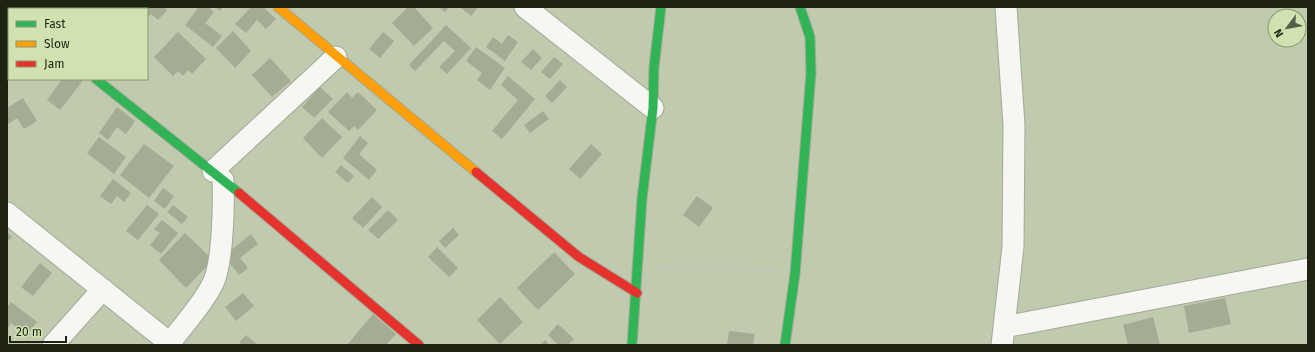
<svg xmlns="http://www.w3.org/2000/svg" width="1315" height="352" font-family="'Fira Sans',sans-serif">
  <style>
    .building { fill: #a4ac95 }
    .lines { fill: none; stroke-linecap: round; stroke-linejoin: round }
    .street-casing { stroke: #a2a995; stroke-width: 23 }
    .fast-casing { stroke: #a2a995; stroke-width: 11 }
    .slow-casing { stroke: #a2a995; stroke-width: 11 }
    .jam-casing { stroke: #a2a995; stroke-width: 11 }
    .path { stroke: #c6c8c1; stroke-width: 2.5; stroke-dasharray: 3 3; stroke-linecap: butt }
    .street { stroke: #f6f7f3; stroke-width: 21 }
    .fast { stroke: #30b455; stroke-width: 9 }
    .slow { stroke: #ff9f0a; stroke-width: 9 }
    .jam { stroke: #e5322d; stroke-width: 9 }
  </style>
  <rect width="100%" height="100%" fill="#c0caaf"/>
  <path class="building" d="M139,7h25l3,3 -9,10 -7,-6 -4,4v-9h-10z
    M199,7h9l6,5 -9,11 17,13 -9,11 -28,-22z
    M215,7h8l-3,4z
    M251,7h12l13,12 -10,10 -9,-9 -11,13 -11,-9z
    M408,7h6l19,21 -19,18 -22,-23z
    M439,7h10l-4,5z
    M460,7h18l-7,9z
    M7,18l2,1v18l-2,2z
    M446,25l25,23 -24,26 -8,-7 16,-16 -11,-10 -29,30 -6,-6z
    M233,31l18,20 -16,17 -19,-20z
    M178,32l28,27 -14,15 -4,-4 -5,6 -5,-5 -5,5 -19,-19z
    M383,32l11,9 -14,17 -11,-9z
    M508,35l10,7 -13,19 -19,-14 7,-10 9,7z
    M476,47l29,21 -15,22 -13,-10 5,-7 -16,-12z
    M533,49l9,9 -11,12 -10,-8z
    M554,57l9,7 -13,15 -9,-7z
    M270,58l21,23 -19,16 -20,-22z
    M508,76l27,23 -33,40 -10,-8 26,-31 -17,-15z
    M62,79h22l-24,31 -13,-10z
    M560,80l7,7 -15,16 -7,-7z
    M320,87l13,12 -19,19 -12,-11z
    M347,92l5,6 6,-6 19,18 -19,20 -4,-4 -5,5 -21,-19z
    M23,98l14,23 -13,8 -7,-11 -10,7v-17z
    M117,107l18,14 -9,13 -9,-7 -9,13 -9,-7z
    M543,111l6,8 -19,14 -6,-8z
    M322,118l20,19 -20,21 -19,-20z
    M360,136l8,7 -9,11 18,16 -8,10 -26,-22z
    M99,137l27,20 -12,17 -27,-21z
    M144,144l30,22 -25,32 -29,-23z
    M591,144l11,10 -22,25 -11,-10z
    M341,165l13,11 -6,7 -13,-11z
    M113,179l18,14 -7,9 -7,-6 -6,8 -11,-8z
    M163,188l11,8 -9,13 -11,-8z
    M697,196l16,12 -14,19 -16,-12z
    M372,197l10,10 -19,21 -11,-10z
    M147,205l12,9 -21,26 -12,-9z
    M173,205l15,12 -6,7 -15,-12z
    M388,210l10,10 -20,19 -10,-9z
    M162,220l16,13 -17,21 -11,-9 10,-12 -6,-4z
    M453,228l6,7 -14,13 -6,-7z
    M7,232l5,5 -5,5z
    M185,233l28,27 -27,28 -27,-28z
    M251,234l7,10 -18,14 8,10 -9,7 -15,-19z
    M437,247l21,21 -9,9 -21,-20z
    M554,252l21,22 -37,36 -21,-22z
    M40,263l12,10 -19,23 -12,-9z
    M243,293l11,13 -18,15 -11,-14z
    M500,297l23,25 -23,22 -23,-24z
    M1225,298l6,26 -42,9 -5,-27z
    M11,302l26,20 -10,13 -16,-12 -4,6v-22z
    M373,314l23,20 -10,11h-39z
    M1153,317l7,28h-32l-5,-20z
    M558,324l16,15 -6,6h-10l-10,-10z
    M729,331l26,3 -2,11h-26z
    M246,335l12,10h-16l-3,-3z
    M545,340l4,5h-9z"/>
  <g class="lines">
    <defs>
      <path id="street" d="M525,7l128,101
        M7,9l2,1
        M213,171l123,-114
        M7,213l165,132
        M1004,327l304,-58
        M170,343c13,-18 34,-40 43,-60 10,-20 11,-80 10,-103
        M53,345l50,-56
        M1002,345l11,-98 1,-122 -8,-118"/>
      <path id="fast" d="M96,79l143,114
        M632,345l10,-146 11,-91 1,-41 7,-60
        M785,345l10,-71 16,-201 -1,-36 -10,-30"/>
      <path id="slow" d="M278,7l198,165"/>
      <path id="jam" d="M476,172l103,85 58,36
        M239,193l180,152"/>
    </defs>
    <use href="#street" class="street-casing"/>
    <use href="#fast" class="fast-casing"/>
    <use href="#slow" class="slow-casing"/>
    <use href="#jam" class="jam-casing"/>
    <path class="path" d="M656,268l76,-1 43,4"/>
    <use href="#street" class="street"/>
    <use href="#fast" class="fast"/>
    <use href="#slow" class="slow"/>
    <use href="#jam" class="jam"/>
  </g>
  <rect width="1315" height="352" fill="none" stroke="#1e2411" stroke-width="16"/>
  <rect x="8" y="8" width="140" height="72" fill="#d1e2b1" stroke="#899671"/>
  <rect x="16" y="21" width="20" height="6" fill="#30b455" stroke="#899671"/>
  <text x="44" y="28" font-size="12" fill="#1e2411">Fast</text>
  <rect x="16" y="41" width="20" height="6" fill="#ff9f0a" stroke="#899671"/>
  <text x="44" y="48" font-size="12" fill="#1e2411">Slow</text>
  <rect x="16" y="61" width="20" height="6" fill="#e5322d" stroke="#899671"/>
  <text x="44" y="68" font-size="12" fill="#1e2411">Jam</text>
  <g transform="translate(1287 28) rotate(238)"><circle r="19" fill="#d1e2b1" stroke="#899671"/>
  <path d="M0-3L7 15L0 10L-7 15Z" fill="#575e48"/>
  <text y="-6" font-size="11" font-weight="bold" text-anchor="middle" fill="#1e2411">N</text>
  </g>
  <path d="M10 336v6h56v-6" fill="none" stroke="#1e2411" stroke-width="2"/>
  <text x="16" y="336" font-size="12" fill="#1e2411" stroke="#d1e2b1" stroke-width="3" paint-order="stroke">20 m</text>
</svg>
